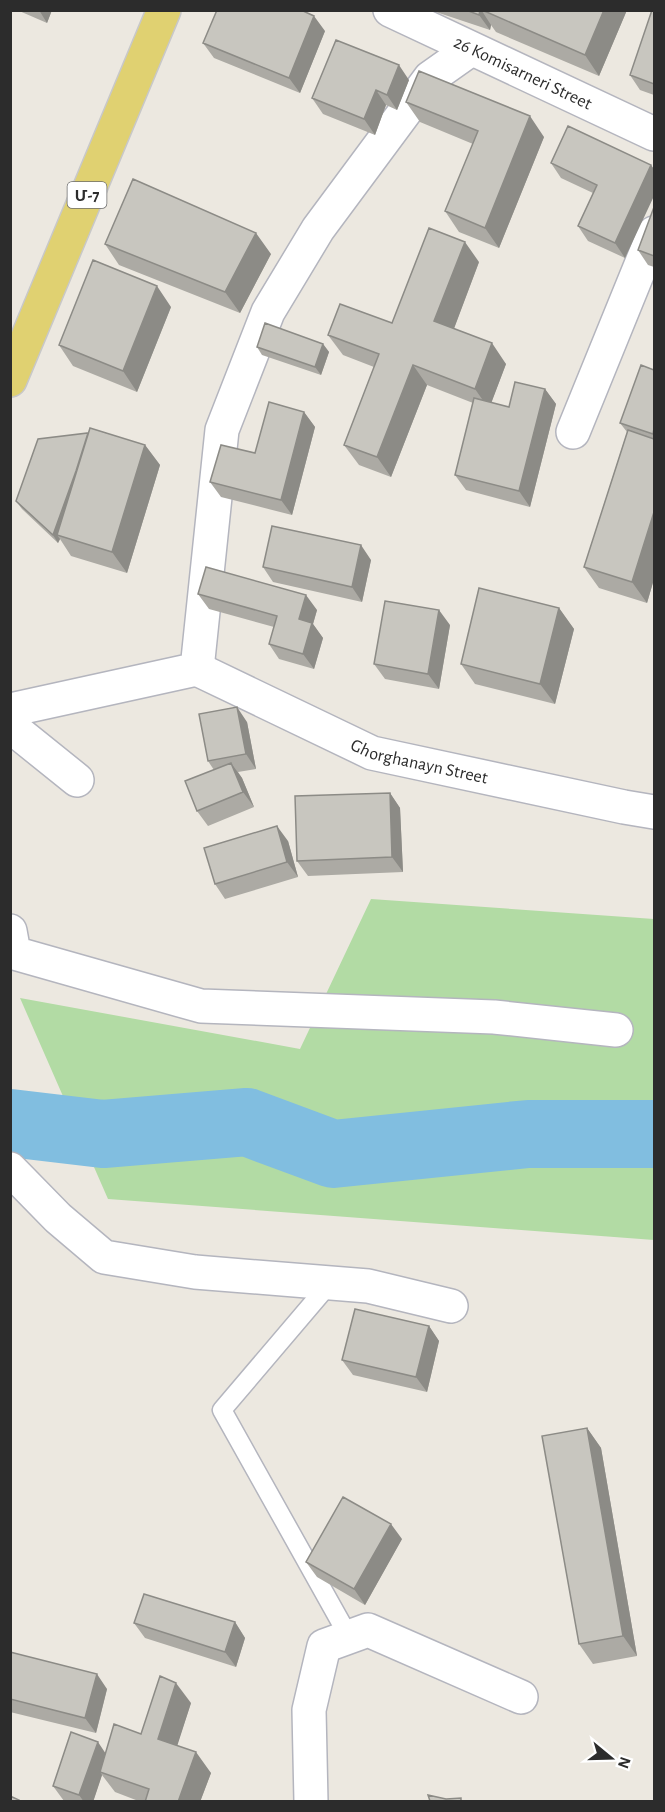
<svg xmlns="http://www.w3.org/2000/svg" width="665" height="1812" font-family="'Alegreya Sans','Noto Sans Armenian',sans-serif">
  <style>
    .green { fill: #b2dba4 }
    .lines { fill: none; stroke-linecap: round; stroke-linejoin: round }
    .river { stroke: #81bee0; stroke-width: 68 }
    .lane-casing { stroke: #b4b5be; stroke-width: 21 }
    .street-casing { stroke: #b4b5be; stroke-width: 36 }
    .primary-casing { stroke: #c8c8c8; stroke-width: 36 }
    .lane { stroke: #fff; stroke-width: 18 }
    .street { stroke: #fff; stroke-width: 33 }
    .primary { stroke: #e0d171; stroke-width: 33 }
    .wall { fill: #acaaa4 }
    .shaded-wall { fill: #8c8b86 }
    .building { fill: #c8c6bf; stroke: #8c8b86; stroke-width: 1.5 }
    .labels { text-anchor: middle; stroke-width: 5; stroke-linejoin: round; paint-order: stroke }
    .shield { fill: #fff; stroke: #6b6b6b; stroke-width: 1.5 }
    .shield-label { font-size: 16px; font-weight: bold; fill: #2c2c2c }
    .street-label { font-size: 18px; fill: #2c2c2c; stroke: #fff }
  </style>
  <rect width="100%" height="100%" fill="#ece8e0"/>
  <path class="green" d="M371,899l283,20v321l-546,-41 -88,-201 280,51z"/>
  <g class="lines">
    <path class="river" d="M10,1123l93,11 144,-12 86,32 195,-20h126"/>
    <defs>
      <path id="lane" d="M330,1283l-108,127 127,227"/>
      <g id="street">
        <path id="s1" d="M390,10l264,124"/>
        <path d="M573,432l81,-199"/>
        <path id="s2" d="M197,669l175,84 252,54 30,5"/>
        <path d="M10,710l187,-41 25,-239 46,-118 50,-83 112,-151 41,-29"/>
        <path d="M10,726l67,54"/>
        <path d="M10,931l4,22 187,53 293,11 122,13"/>
        <path d="M10,1169l48,49 46,39 91,15 173,14 83,20"/>
        <path d="M311,1802l-2,-92 15,-64 44,-16 153,67"/>
      </g>
      <path id="primary" d="M10,380l154,-370"/>
    </defs>
    <use href="#lane" class="lane-casing"/>
    <use href="#street" class="street-casing"/>
    <use href="#primary" class="primary-casing"/>
    <use href="#lane" class="lane"/>
    <use href="#street" class="street"/>
    <use href="#primary" class="primary"/>
  </g>
  <path class="wall" d="M17,10h35l-5,13z
    M430,10h197l-28,66 -103,-44 -5,-7 -1,5z
    M654,10v85l-14,-5 -10,-15z
    M325,31l-25,62 -86,-35 -11,-15z
    M409,80l-12,30 -11,-5 -11,30 -52,-21 -11,-16z
    M406,102l138,35 -45,111 -40,-16 -14,-21 28,-67 -53,-22z
    M551,163l100,2 -26,93 -37,-17 -10,-15 15,-33 -32,-15z
    M654,207v60l-6,-2 -10,-15z
    M105,244l166,10 -31,59 -121,-48z
    M479,262l-25,66 52,36 -15,39 18,4 36,-18 11,15 -26,103 -64,-17 -11,-15 18,-72 -46,-18 -36,92 -32,-12 -15,-20 30,-78 -31,-12 -15,-20 64,-12z
    M171,307l-34,85 -64,-26 -14,-21z
    M323,344l6,8 -8,23 -59,-20 -5,-8z
    M654,370v209l-7,24 -48,-15 -15,-21 43,-135 -7,-9z
    M304,412l11,15 -23,88 -71,-18 -11,-15 45,-29z
    M145,445l15,20 -33,108 -56,-17 -11,-17 -2,4 -36,-34 -6,-8z
    M371,560l-9,42 -89,-20 -10,-15z
    M198,594l119,16 -4,14 10,14 -9,31 -35,-10 -10,-15 5,-17 -65,-18z
    M559,608l15,21 -19,75 -80,-20 -14,-20z
    M450,625l-11,64 -54,-10 -11,-15z
    M247,722l9,47 -18,3 4,6 12,29 -46,19 -11,-15 17,-41 -6,-9z
    M390,793l10,15 3,64 -95,4 -11,-15z
    M288,841l10,36 -73,22 -10,-15z
    M429,1326l10,15 -12,51 -74,-17 -11,-15z
    M587,1428l14,20 36,208 -44,8 -14,-20z
    M402,1539l-37,66 -48,-28 -11,-15z
    M235,1622l10,16 -9,29 -91,-29 -11,-15z
    M10,1652l97,37 -11,44 -86,-21z
    M191,1703l-14,42 34,28 -11,29h-59l-26,-10 -13,-17 -9,27 -29,-1 -11,-15 88,-52z"/>
  <path class="shaded-wall" d="M39,10h13l-5,13z
    M480,10h16l-14,1 9,14 -1,5 -11,-15z
    M604,10h23l-28,66 -14,-21z
    M314,16l11,15 -25,62 -11,-15z
    M399,65l10,15 -12,30 -10,-15z
    M376,90l10,15 -11,30 -11,-16z
    M530,116l14,21 -45,111 -14,-20z
    M651,165l3,4v27l-29,62 -10,-15z
    M256,233l15,21 -31,59 -15,-21z
    M465,242l14,20 -30,80 -15,-21z
    M157,286l14,21 -34,85 -14,-21z
    M492,343l14,21 -17,45 -14,-20z
    M323,344l6,8 -8,23 -6,-8z
    M413,365l14,20 -36,92 -14,-20z
    M545,389l11,15 -26,103 -11,-16z
    M304,412l11,15 -23,88 -11,-15z
    M90,433l-33,102 3,4 -2,4 -5,-8z
    M145,445l15,20 -33,108 -15,-21z
    M654,512v67l-7,24 -15,-21z
    M361,545l10,15 -9,42 -10,-15z
    M306,595l11,15 -4,14 10,14 -9,31 -11,-15 -4,-35z
    M559,608l15,21 -19,75 -15,-20z
    M439,610l11,15 -11,64 -11,-15z
    M237,707l10,15 9,47 -10,-15z
    M231,763l11,15 12,29 -11,-15z
    M390,793l10,15 3,64 -11,-15z
    M277,826l11,15 10,36 -11,-15z
    M429,1326l10,15 -12,51 -11,-15z
    M587,1428l14,20 36,208 -14,-20z
    M391,1524l11,15 -37,66 -11,-16z
    M235,1622l10,16 -9,29 -11,-15z
    M97,1674l10,15 -11,44 -11,-15z
    M176,1683l15,20 -18,56 -15,-20z
    M98,1742l10,15 -8,15 2,3 -9,27h-9l-5,-7z
    M196,1752l15,21 -11,29h-22z"/>
  <path class="building" d="M217,10h84l13,6 -25,62 -86,-35z
    M466,10h14l-1,5z
    M482,10h122l-19,45z
    M652,10h2v74l-24,-9z
    M336,40l63,25 -12,30 -11,-5 -12,29 -52,-21z
    M419,71l111,45 -45,112 -40,-17 33,-80 -72,-29z
    M568,126l83,39 -36,78 -37,-17 19,-41 -46,-22z
    M133,179l123,54 -31,59 -120,-48z
    M654,207v49l-16,-6z
    M429,228l36,14 -31,79 58,22 -17,46 -62,-24 -36,92 -33,-12 35,-91 -51,-19 12,-31 52,19z
    M93,260l64,26 -34,85 -64,-26z
    M265,323l58,21 -8,23 -58,-20z
    M641,365l13,5v58l-1,6 -33,-11z
    M515,382l30,7 -26,102 -64,-16 19,-77 35,9z
    M269,402l35,10 -23,88 -71,-18 11,-37 34,8z
    M90,428l55,17 -33,107 -55,-17z
    M628,430l26,9v73l-22,70 -48,-15z
    M88,433l-12,38 -23,64 -37,-34 22,-62z
    M272,526l89,19 -9,42 -89,-20z
    M206,567l100,28 -7,24 13,4 -9,31 -34,-10 8,-28 -79,-22z
    M479,588l80,20 -19,76 -79,-20z
    M385,601l54,9 -11,64 -54,-10z
    M237,707l9,47 -38,7 -9,-47z
    M231,763l12,29 -46,19 -12,-30z
    M390,793l2,64 -95,4 -2,-65z
    M277,826l10,36 -72,22 -11,-36z
    M355,1309l74,17 -13,51 -74,-17z
    M587,1428l36,208 -44,8 -37,-208z
    M343,1497l48,27 -37,65 -48,-27z
    M144,1594l91,28 -10,30 -91,-29z
    M10,1652l87,22 -12,44 -75,-19z
    M160,1676l16,7 -18,56 38,13 -18,50h-33l4,-13 -49,-17 14,-48 27,10z
    M71,1732l27,10 -19,53 -26,-9z
    M428,1795l18,4 15,-1v4h-42l11,-1z
    M10,1796l9,4 -1,2h-8z"/>
  <g class="labels">
    <rect class="shield" x="67.5" y="182" width="39" height="26" rx="4.5"/>
    <g class="shield-label">
      <text x="87" y="201">Մ-7</text>
    </g>
    <g class="street-label">
      <text dy="6" stroke="none"><textPath href="#s1" startOffset="147">26 Komisarneri Street</textPath></text>
      <text dy="6" stroke="none"><textPath href="#s2" startOffset="242">Ghorghanayn Street</textPath></text>
    </g>
  </g>
  <rect width="665" height="1812" fill="none" stroke="#2c2c2c" stroke-width="24"/>
  <g transform="translate(611 1758) rotate(109)" stroke="#ffffff" stroke-width="4.5" paint-order="stroke">
  <path d="M0-4.5L10 22L0 15L-10 22Z" fill="#2c2c2c"/>
  <text y="-9" font-size="16" font-weight="bold" text-anchor="middle" fill="#2c2c2c">N</text>
  </g>
</svg>
